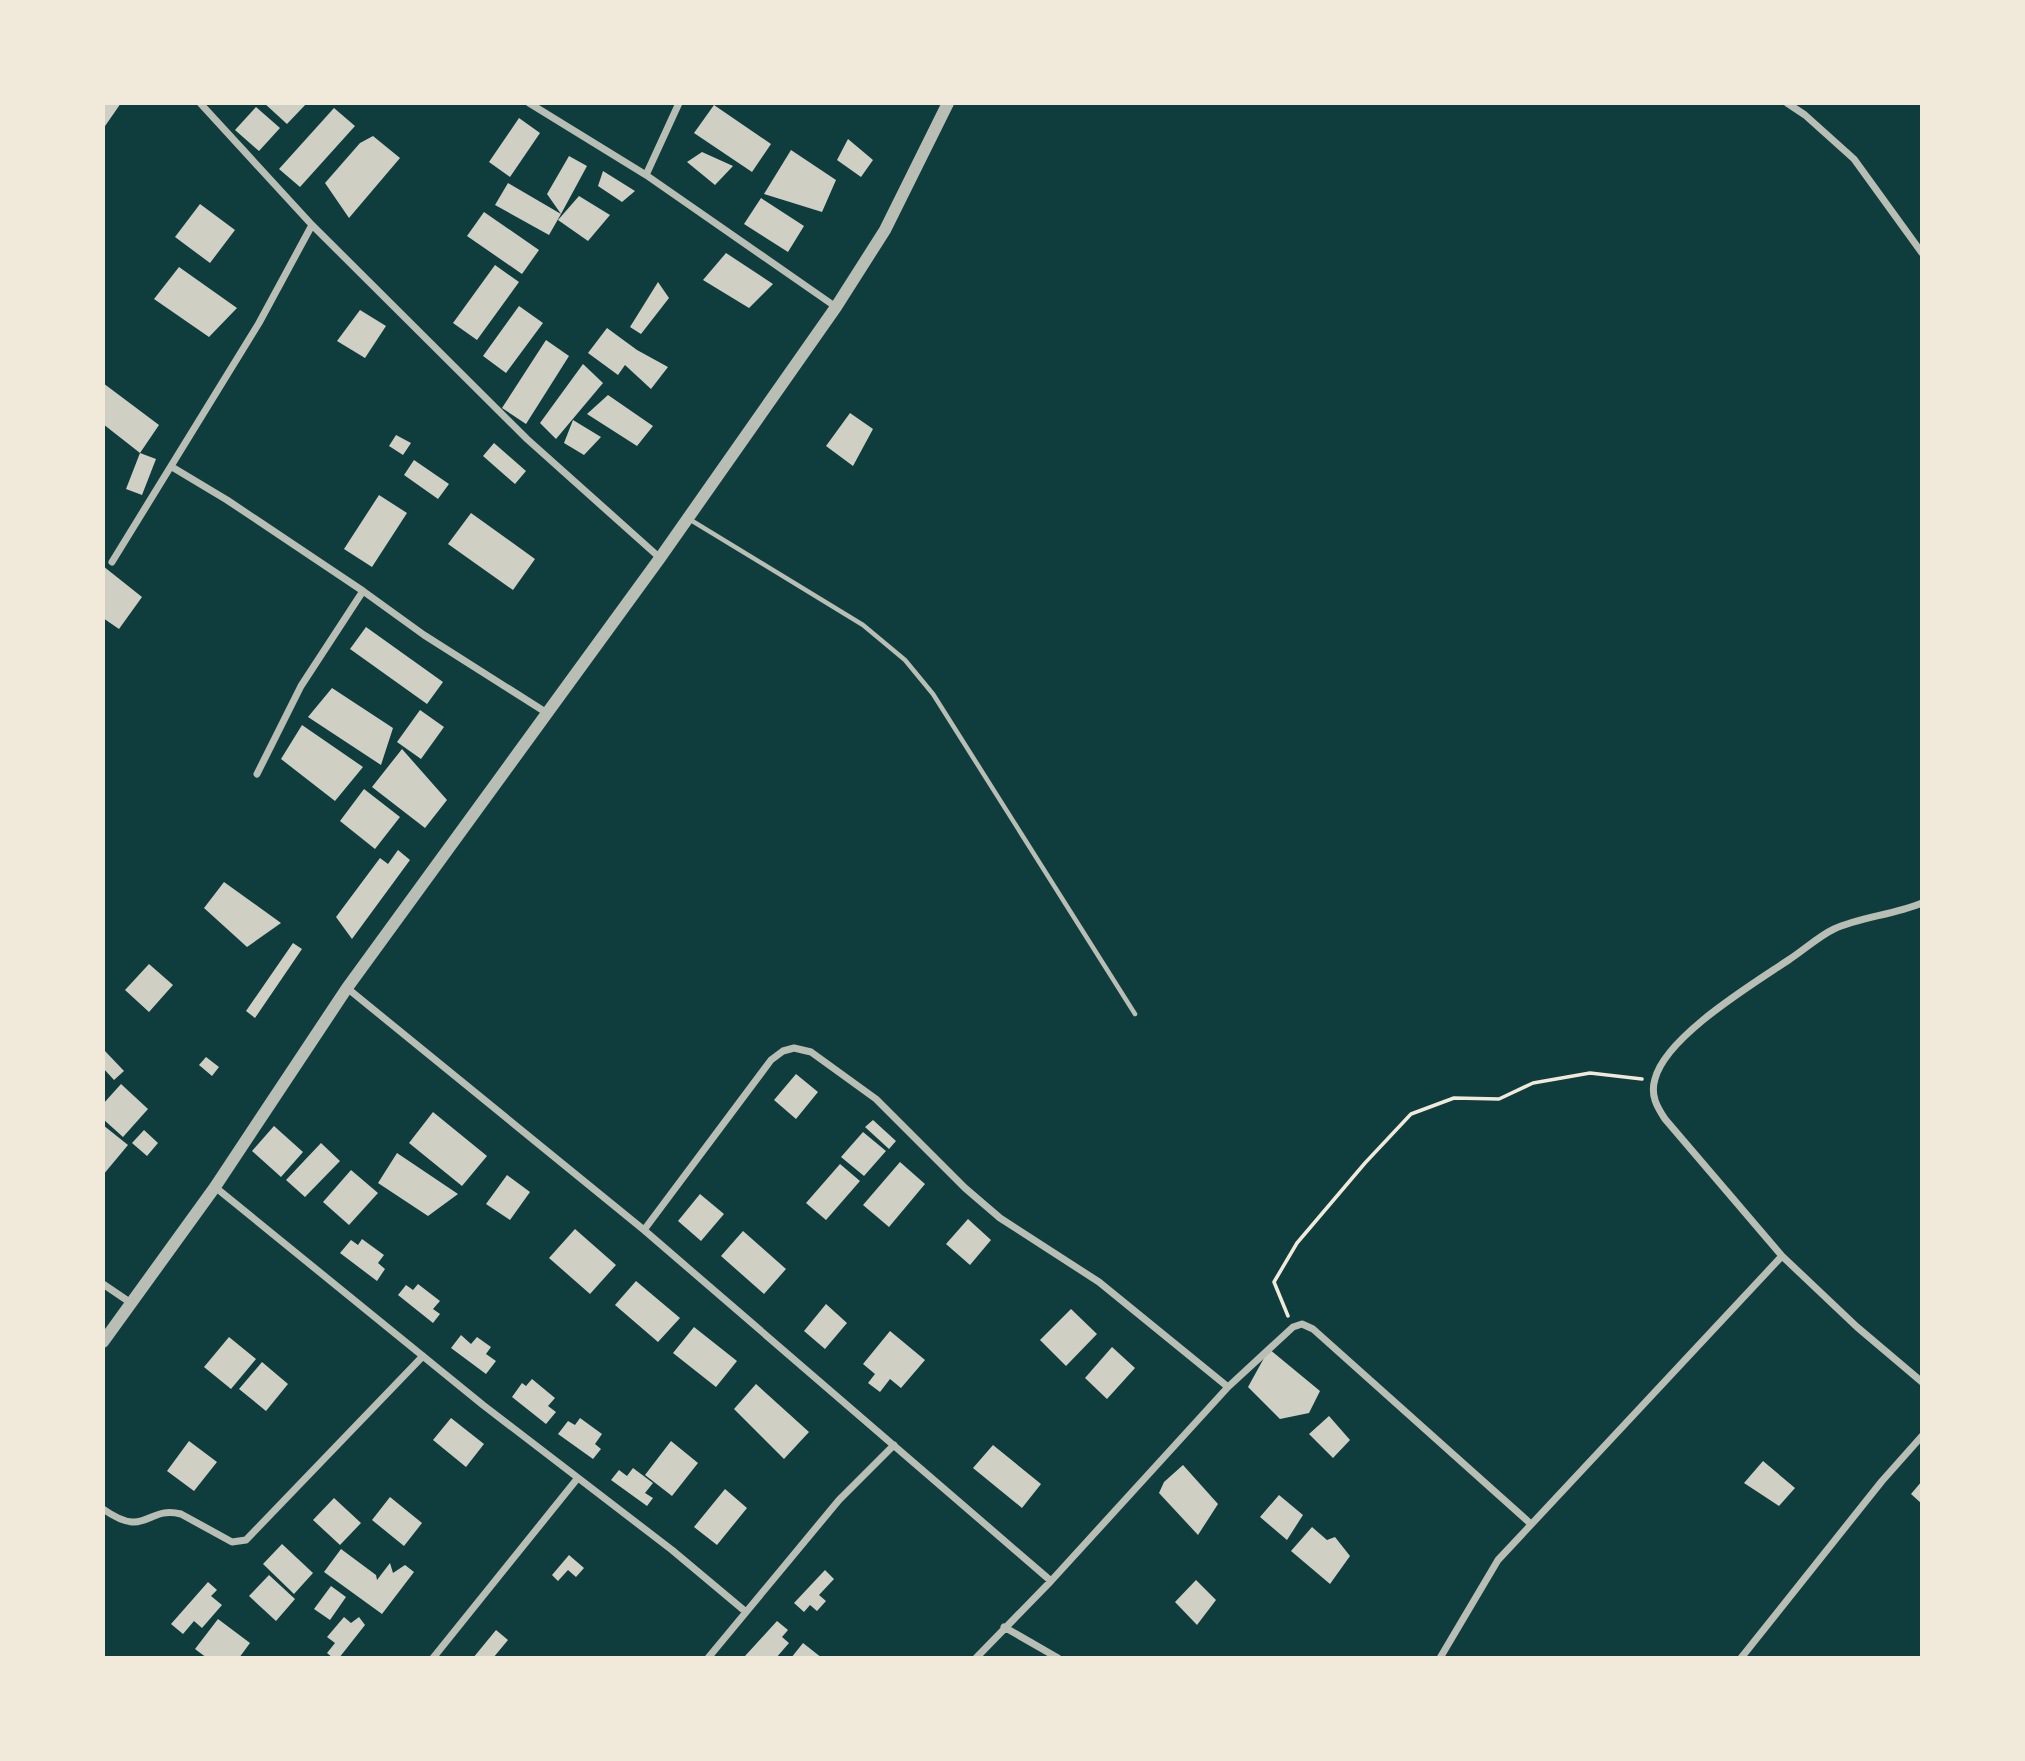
<svg xmlns="http://www.w3.org/2000/svg" width="2025" height="1761" font-family="Figtree,sans-serif">
  <style>
    .building { fill: #cfcfc3 }
    .lines { fill: none; stroke-linecap: round; stroke-linejoin: round }
    .path { stroke: #f1e9da; stroke-width: 3.5 }
    .service { stroke: #b8beb3; stroke-width: 4.5 }
    .minor { stroke: #b8beb3; stroke-width: 7 }
    .tertiary { stroke: #b8beb3; stroke-width: 12 }
  </style>
  <rect width="100%" height="100%" fill="#0f3d3e"/>
  <path class="building" d="M103,103h18l-18,26z
    M264,103h43l-20,21z
    M714,105l57,39 -19,28 -58,-39z
    M256,107l24,21 -21,23 -24,-21z
    M334,108l21,18 -55,61 -21,-18z
    M519,118l21,15 -30,44 -21,-15z
    M373,136l27,22 -51,60 -24,-35 35,-40z
    M848,139l25,21 -12,17 -24,-17z
    M791,150l45,30 -14,32 -58,-18z
    M702,152l31,14 -18,19 -28,-23z
    M569,156l18,10 -26,48 -14,-20z
    M603,171l32,20 -13,11 -24,-16z
    M508,183l53,31 -12,21 -54,-30z
    M579,196l31,19 -22,26 -30,-21z
    M761,198l43,28 -16,26 -44,-28z
    M200,204l35,26 -25,33 -35,-26z
    M484,212l55,38 -17,24 -55,-38z
    M726,253l47,31 -24,24 -46,-28z
    M495,265l24,17 -42,58 -24,-17z
    M179,267l58,41 -28,29 -55,-38z
    M658,282l11,16 -28,36 -11,-7z
    M519,306l24,17 -37,50 -23,-17z
    M360,310l26,16 -21,32 -28,-17z
    M607,328l30,22 31,17 -17,22 -26,-24 -7,10 -30,-22z
    M546,340l23,16 -43,68 -24,-16z
    M583,364l20,19 -47,56 -16,-16z
    M103,383l56,42 -19,28 -37,-29z
    M608,395l45,31 -16,20 -50,-32z
    M850,413l23,16 -20,37 -27,-20z
    M573,420l28,17 -17,18 -20,-12z
    M396,435l15,8 -8,12 -14,-9z
    M494,443l32,28 -11,13 -32,-28z
    M140,453l16,6 -14,36 -16,-6z
    M414,460l35,24 -11,15 -34,-24z
    M379,495l28,18 -35,54 -28,-18z
    M471,513l64,46 -22,31 -65,-46z
    M103,566l39,31 -23,32 -16,-11z
    M366,627l77,55 -16,22 -77,-55z
    M332,688l61,40 -12,37 -73,-48z
    M420,710l24,17 -23,32 -24,-17z
    M302,725l61,42 -28,34 -54,-42z
    M402,749l45,51 -22,28 -53,-41z
    M364,789l36,28 -25,32 -35,-28z
    M398,850l12,10 -58,79 -16,-22 44,-59 8,6z
    M224,882l57,41 -34,24 -43,-39z
    M293,943l9,6 -47,69 -9,-7z
    M149,964l24,21 -24,27 -24,-22z
    M105,1051l19,20 -10,9 -11,-12z
    M206,1057l13,10 -7,9 -13,-11z
    M796,1074l22,18 -22,27 -22,-19z
    M121,1084l27,25 -25,28 -20,-18v-15z
    M433,1112l54,44 -25,30 -53,-43z
    M873,1120l23,21 -7,8 -24,-22z
    M103,1125l25,20 -25,30z
    M274,1126l29,26 -22,25 -29,-26z
    M144,1130l14,13 -11,13 -15,-13z
    M863,1132l23,19 -22,25 -23,-19z
    M321,1143l19,18 -35,36 -19,-17z
    M397,1153l61,41 -30,22 -50,-33z
    M900,1162l25,22 -36,43 -26,-22z
    M840,1164l20,17 -34,39 -20,-17z
    M351,1170l27,23 -29,32 -26,-23z
    M507,1175l23,17 -20,28 -24,-16z
    M700,1194l24,20 -23,27 -23,-20z
    M968,1219l23,21 -21,25 -24,-21z
    M575,1229l41,36 -26,29 -41,-36z
    M743,1231l43,38 -22,25 -43,-38z
    M362,1239l22,16 -6,8 7,6 -8,12 -37,-28 11,-13 7,5z
    M636,1281l44,37 -22,24 -43,-37z
    M418,1284l22,17 -7,8 7,5 -7,9 -35,-28 8,-10 7,5z
    M826,1304l21,19 -22,26 -21,-18z
    M1071,1309l26,25 -31,32 -26,-26z
    M694,1327l43,34 -21,26 -43,-34z
    M890,1331l35,29 -24,28 -11,-9 -10,13 -12,-9 7,-9 -12,-10z
    M461,1335l10,9 6,-7 14,10 -5,7 10,7 -10,13 -35,-26z
    M229,1337l27,22 -25,30 -27,-22z
    M1112,1347l23,21 -28,31 -22,-21z
    M1269,1349l51,42 -11,22 -29,6 -32,-32z
    M262,1362l26,22 -22,27 -27,-22z
    M532,1379l23,19 -7,8 8,6 -10,12 -34,-27 10,-14 4,3z
    M756,1384l53,48 -25,27 -50,-50z
    M1329,1416l21,24 -17,18 -24,-24z
    M451,1418l33,26 -18,23 -33,-27z
    M580,1418l22,16 -7,10 6,5 -8,10 -35,-25 10,-13 7,4z
    M189,1441l28,21 -23,29 -27,-20z
    M671,1441l27,22 -26,33 -27,-21z
    M993,1445l48,39 -19,24 -49,-40z
    M1763,1461l32,27 -16,18 -35,-23z
    M1183,1465l35,39 -20,31 -39,-42 5,-11z
    M633,1468l20,15 -8,10 8,5 -6,8 -36,-26 8,-10 8,6z
    M1922,1481v23l-11,-10z
    M725,1489l22,19 -30,37 -23,-18z
    M1279,1495l24,20 -16,25 -27,-23z
    M390,1497l32,26 -18,23 -32,-26z
    M334,1498l27,25 -21,22 -27,-25z
    M1312,1527l15,13 8,-3 15,19 -20,28 -39,-33z
    M282,1544l31,29 -19,21 -31,-30z
    M341,1549l35,26 1,5 13,-17 3,10 12,-8 9,7 -32,42 -58,-42z
    M569,1555l15,13 -8,9 -8,-7 -10,11 -6,-6z
    M825,1570l9,9 -15,16 7,6 -9,10 -7,-6 -6,7 -10,-9z
    M269,1575l26,24 -19,22 -27,-25z
    M1196,1580l20,20 -19,25 -22,-23z
    M208,1582l9,8 -6,6 11,9 -20,23 -8,-7 -11,13 -12,-10z
    M331,1586l15,11 -16,23 -16,-11z
    M344,1617l7,6 8,-6 6,8 -26,33h-6l-6,-5 8,-10 -8,-6z
    M218,1619l32,24 -11,15h-32l-12,-9z
    M777,1621l11,9 -6,7 7,6 -13,15h-29l-2,-2z
    M496,1630l12,10 -15,18h-20z
    M803,1643l19,15h-31z"/>
  <g class="lines">
    <path class="path" d="M1288,1316l-14,-34 23,-39 68,-80 46,-49 43,-16 45,1 34,-16 57,-10 52,6"/>
    <path class="service" d="M689,519l174,106 42,35 28,34 202,320"/>
    <path class="minor" d="M200,103l112,122 215,214 133,119
      M529,103l117,72 190,132
      M1787,103l18,12 49,44 68,94
      M646,175l33,-72
      M172,467l55,33 136,91 61,44 123,78
      M112,562l147,-239 53,-98
      M257,774l44,-88 62,-95
      M1922,903c-29,12 -62,14 -88,26 -15,7 -30,21 -44,30 -37,25 -124,77 -135,120 -5,16 2,28 10,40l117,137 75,71 65,55
      M347,988l297,242 407,351
      M215,1187l268,218 189,145 74,62
      M644,1230l127,-170 12,-9 11,-3 17,4 65,47 89,89 35,30 99,64 129,105
      M103,1284l28,19
      M103,1509c44,31 43,-4 78,5l51,28 14,-2 177,-184
      M1004,1627l54,31
      M433,1658l144,-179
      M708,1658l131,-158 55,-55
      M976,1658l75,-77 177,-194 65,-60 9,-3 11,5 218,195
      M1440,1658l58,-98 284,-304
      M1741,1658l141,-177 40,-45"/>
    <path class="tertiary" d="M103,1342l112,-155 132,-199 313,-430 176,-251 49,-77 63,-127"/>
  </g>
  <rect width="2025" height="1761" fill="none" stroke="#f1e9da" stroke-width="210"/>
</svg>
